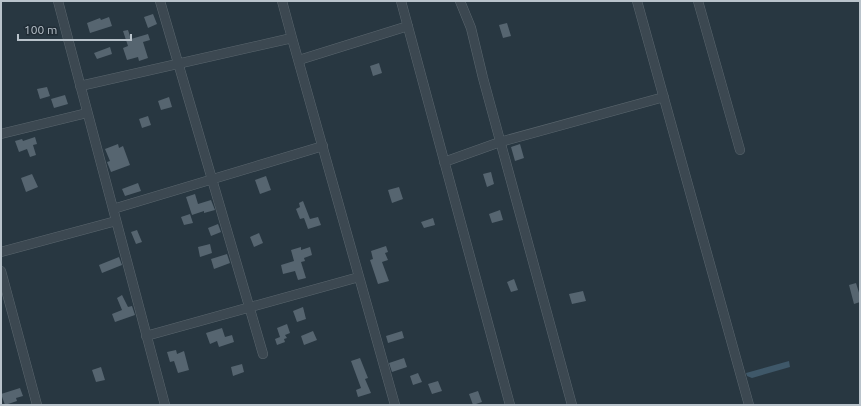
<svg xmlns="http://www.w3.org/2000/svg" width="861" height="406" font-family="Ubuntu,sans-serif">
  <style>
    .water { fill: #3f5869 }
    .building { fill: #566570 }
    .lines { fill: none; stroke-linecap: round; stroke-linejoin: round }
    .minor-casing { stroke: #5a666e; stroke-width: 10 }
    .minor { stroke: #3c4851; stroke-width: 9 }
  </style>
  <rect width="100%" height="100%" fill="#283741"/>
  <path class="water" d="M789,361l1,6 -38,11 -5,-2 -1,-3z"/>
  <path class="building" d="M153,14l4,10 -9,4 -4,-11z
    M109,17l3,9 -22,7 -3,-10 13,-5 1,2z
    M507,23l4,13 -8,2 -4,-13z
    M128,30l3,9 17,-5 2,6 -7,2 5,16 -9,3 -1,-4 -11,3 -4,-12 5,-2 -5,-15z
    M110,47l2,7 -15,5 -3,-6z
    M379,63l3,10 -9,3 -3,-10z
    M47,87l3,9 -10,3 -3,-10z
    M65,95l3,9 -14,4 -3,-9z
    M169,97l3,10 -11,3 -3,-9z
    M148,116l3,9 -9,3 -3,-9z
    M35,137l2,7 -4,1 3,10 -6,2 -3,-8 -8,3 -4,-11 7,-2 1,2z
    M118,144l1,4 4,-2 7,19 -19,7 -4,-10 3,-1 -5,-12z
    M520,144l4,14 -9,3 -4,-14z
    M491,172l3,12 -7,3 -4,-13z
    M32,174l6,13 -12,5 -5,-14z
    M266,176l5,14 -11,4 -5,-14z
    M138,183l3,8 -16,5 -3,-7z
    M399,187l4,12 -11,4 -4,-13z
    M195,194l3,10 13,-4 4,10 -11,3v-2l-12,4 -6,-18z
    M303,201l7,18 8,-2 3,8 -13,4 -4,-11 -4,1 -4,-10 4,-2 -1,-4z
    M500,210l3,10 -11,3 -3,-9z
    M190,214l3,9 -9,2 -3,-8z
    M433,218l2,7 -11,3 -3,-6z
    M218,224l3,8 -10,4 -3,-8z
    M137,230l5,12 -6,2 -5,-12z
    M259,233l4,10 -9,4 -4,-10z
    M210,244l2,9 -12,4 -2,-10z
    M386,246l2,6 -3,1 3,7 -6,2 7,19 -11,3 -8,-24 3,-1 -2,-8z
    M301,247v3l9,-3 2,8 -8,3 1,3 -4,1 5,16 -8,2 -3,-9 -12,3 -2,-9 13,-4 -3,-11z
    M227,254l3,9 -16,6 -3,-10z
    M119,257l3,8 -20,8 -3,-8z
    M514,279l4,11 -7,2 -4,-10z
    M856,283l4,13v6l-6,2 -5,-19z
    M583,291l3,10 -14,3 -3,-10z
    M122,295l6,12 4,-1 3,9 -20,7 -3,-8 10,-4 -5,-12z
    M303,307l3,12 -9,3 -4,-11z
    M287,324l3,9 -5,2 2,3 -3,1 1,3 -8,3 -2,-6 5,-2 -3,-9z
    M222,328l3,9 7,-2 2,7 -15,5 -2,-6 -7,3 -4,-11z
    M313,331l4,9 -13,5 -3,-9z
    M402,331l2,7 -16,5 -2,-7z
    M176,350l1,4 7,-3 5,19 -11,3 -4,-12 -4,1 -3,-10z
    M360,358l8,20 -3,1 6,14 -13,4 -2,-7 5,-2 -10,-27z
    M404,358l3,9 -15,5 -3,-9z
    M242,364l2,8 -11,4 -2,-9z
    M101,367l4,13 -9,2 -4,-12z
    M418,373l4,9 -9,3 -3,-9z
    M438,381l4,10 -10,3 -4,-10z
    M20,388l3,8 -7,2 1,3 -12,4 -4,-11z
    M478,391l4,11 -9,3 -4,-11z"/>
  <g class="lines">
    <defs>
      <path id="minor" d="M58,1l107,404
        M160,1l103,353
        M282,1l10,37
        M401,1l109,404
        M460,1l11,27 12,50 89,327
        M637,1l112,404
        M698,1l42,149
        M299,60l109,-34
        M80,86l212,-48 103,367
        M1,134l86,-21
        M444,162l56,-20 164,-45
        M113,209l210,-63
        M1,252l115,-31
        M1,271l36,134
        M146,336l213,-59"/>
    </defs>
    <use href="#minor" class="minor-casing"/>
    <use href="#minor" class="minor"/>
  </g>
  <rect width="861" height="406" fill="none" stroke="#b9c3cb" stroke-width="4"/>
  <path d="M18 34v6h113v-6" fill="none" stroke="#b9c3cb" stroke-width="2"/>
  <text x="24" y="34" font-size="12" fill="#b9c3cb" stroke="#212d36" stroke-width="3" paint-order="stroke">100 m</text>
</svg>
